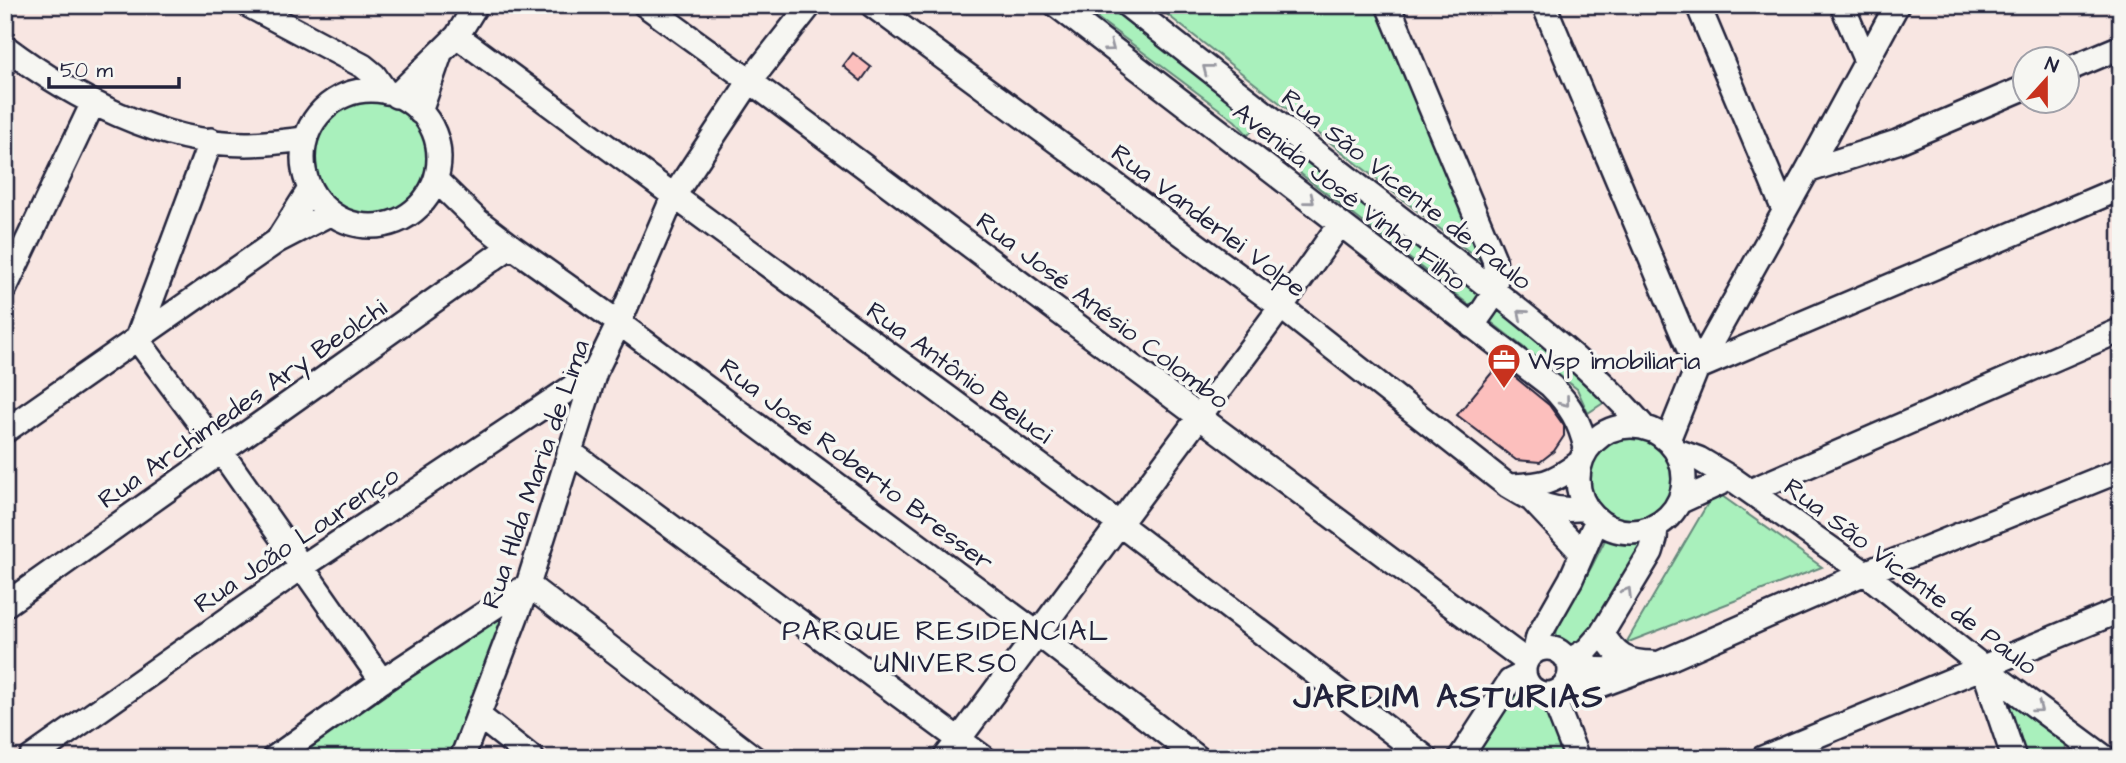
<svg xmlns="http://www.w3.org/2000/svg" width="2126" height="763" font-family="'Architects Daughter',sans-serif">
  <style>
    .green { fill: #a9f0bc; stroke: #66897c; stroke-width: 2 }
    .building { fill: #fcbfbd; stroke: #22223b; stroke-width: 2 }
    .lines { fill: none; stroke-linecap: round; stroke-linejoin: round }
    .minor-casing { stroke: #22223b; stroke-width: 28 }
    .minor { stroke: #f6f6f2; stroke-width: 23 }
    .oneway { stroke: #9797a0 }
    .labels { text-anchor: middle; stroke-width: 7; stroke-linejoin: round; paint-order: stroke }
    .street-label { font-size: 26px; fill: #22223b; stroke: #f6f6f2 }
    .poi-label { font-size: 26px; fill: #22223b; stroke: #f6f6f2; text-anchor: start }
    .neighbourhood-label { font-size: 28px; letter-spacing: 2px; fill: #22223b; stroke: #f6f6f2 }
    .district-label { font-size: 33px; font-weight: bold; letter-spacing: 2px; fill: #22223b; stroke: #f6f6f2 }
  </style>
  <rect width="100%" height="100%" fill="#f8e6e2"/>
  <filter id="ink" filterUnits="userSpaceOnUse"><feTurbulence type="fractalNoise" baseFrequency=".0143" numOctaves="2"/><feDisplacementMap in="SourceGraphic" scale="14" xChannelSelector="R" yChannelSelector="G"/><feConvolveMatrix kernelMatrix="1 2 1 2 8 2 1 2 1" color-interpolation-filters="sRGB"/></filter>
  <g filter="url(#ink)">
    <path class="green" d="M1080,5h29l148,113 2,6 -11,11 -13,-14z
      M1155,5h219l112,260z
      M312 161a59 59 0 1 1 118 0a59 59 0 1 1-118 0Z
      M1311,160l300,238 -23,15 -11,-24 -276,-215 -2,-4 5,-9z
      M1587 478a44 44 0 1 1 88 0a44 44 0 1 1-88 0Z
      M1715,491l107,76 -196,76z
      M1607,536l21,5h17l-59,103 -19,7c-10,-7 -12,-12 -10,-24l35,-61z
      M509,608l-58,150h-155z
      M1522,684l9,2 40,72h-101l45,-70z
      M1999,693l65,45 2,10 -3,10h-40z"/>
    <path class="building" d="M853,53l18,14 -10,14 -18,-15z
      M1499,364l50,41 15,21v10l-10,15 -14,11 -24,-2 -59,-45z"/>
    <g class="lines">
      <defs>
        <path id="minor" d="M248,5l115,61 11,9 12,17
          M645,5l105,76 776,580
          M872,5l409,302 227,179c28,17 45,28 78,22
          M1056,5l495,381c19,19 29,36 35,62
          M1127,5c97,77 194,152 292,228 78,60 160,120 225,194
          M1388,5l106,254c6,34 -3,40 -22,67
          M1544,5l153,363 424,-180
          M1698,5l86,205
          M1842,5l24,56
          M457,36l661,487 308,235
          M5,47c68,51 155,97 241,97 20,0 40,-3 59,-5
          M2066,70l55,-23
          M303 158a68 68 0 1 1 136 0a68 68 0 1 1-136 0Z
          M396,96l61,-60 19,-31
          M420,112l19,-55
          M211,140l-74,199 85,114 160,228
          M1807,171l90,-29 127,-54
          M436,180l42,41 33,25 108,77 419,311 160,124
          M279,238l31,-49
          M5,288l88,-185
          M1578 479a53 53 0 1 1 106 0a53 53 0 1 1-106 0Z
          M5,431l272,-190 54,-28
          M1668,440l29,-72 110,-197 90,-166
          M569,451l415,307
          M1677,451l22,8 32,19 134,95 118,94 121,90
          M1508,486c35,-1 43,-2 71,-23
          M1750,491l371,-161
          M1533,501l49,52
          M1679,502l52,-24
          M5,605l506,-359
          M1602,633c14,23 24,30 51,30
          M1524 671a23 23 0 1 1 46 0a23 23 0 1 1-46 0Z
          M1535,651l3,-14 33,-58 26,-59
          M1568,661l19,-11 15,-17 49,-81 4,-13 1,-13
          M1983,667l31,91
          M1570,669l55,1
          M1560,691l27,-1 73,-27 205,-90 256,-103
          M1552,694l25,64
          M479,716l53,42
          M31,758l271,-191 293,-195
          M274,758l108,-77 146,-96 226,173
          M462,758l66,-173 67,-213 24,-49 54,-126 77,-116 60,-76
          M945,758l336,-451 59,-83
          M1460,758l50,-77 14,-7
          M1763,758l358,-148"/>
      </defs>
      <use href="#minor" class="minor-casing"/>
      <use href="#minor" class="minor"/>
    </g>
    <defs><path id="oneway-chevron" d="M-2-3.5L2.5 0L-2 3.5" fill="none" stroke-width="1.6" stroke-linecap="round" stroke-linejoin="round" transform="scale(1.75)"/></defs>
    <g class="oneway">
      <use href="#oneway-chevron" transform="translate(1110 47) rotate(37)"/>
      <use href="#oneway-chevron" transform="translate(1207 69) rotate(-142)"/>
      <use href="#oneway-chevron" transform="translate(1310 200) rotate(39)"/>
      <use href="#oneway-chevron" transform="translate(1522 314) rotate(-140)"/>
      <use href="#oneway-chevron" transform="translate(1565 402) rotate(51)"/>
      <use href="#oneway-chevron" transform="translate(1627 592) rotate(-59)"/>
      <use href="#oneway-chevron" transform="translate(2038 708) rotate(37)"/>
    </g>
  </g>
  <defs>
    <symbol id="office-pin" viewBox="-11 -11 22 30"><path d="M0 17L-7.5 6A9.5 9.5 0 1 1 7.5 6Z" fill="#c8321e" stroke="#f6f6f2"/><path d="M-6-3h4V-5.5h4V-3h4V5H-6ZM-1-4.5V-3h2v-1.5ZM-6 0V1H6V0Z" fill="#fff"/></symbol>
  </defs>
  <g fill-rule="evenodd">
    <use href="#office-pin" x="1485" y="341" width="38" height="52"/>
  </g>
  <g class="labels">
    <g class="street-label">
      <text transform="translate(1407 189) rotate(38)" y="9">Rua São Vicente de Paulo</text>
      <text transform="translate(1350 196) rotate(38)" y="9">Avenida José Vinha Filho</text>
      <text transform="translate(1209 220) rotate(37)" y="9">Rua Vanderlei Volpe</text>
      <text transform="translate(1103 310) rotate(37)" y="9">Rua José Anésio Colombo</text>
      <text transform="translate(960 372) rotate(36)" y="9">Rua Antônio Beluci</text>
      <text transform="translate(242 403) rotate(-35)" y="9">Rua Archimedes Ary Beolchi</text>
      <text transform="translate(857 464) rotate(37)" y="9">Rua José Roberto Bresser</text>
      <text transform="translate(535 474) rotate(-71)" y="9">Rua Hlda Maria de Lima</text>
      <text transform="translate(296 539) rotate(-34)" y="9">Rua João Lourenço</text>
      <text transform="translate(1911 576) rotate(37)" y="9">Rua São Vicente de Paulo</text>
    </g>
    <g class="poi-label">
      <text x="1528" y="369">Wsp imobiliaria</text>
    </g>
    <g class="neighbourhood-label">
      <text x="946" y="640">PARQUE RESIDENCIAL<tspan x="946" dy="32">UNIVERSO</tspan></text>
    </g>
    <g class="district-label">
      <text x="1449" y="707">JARDIM ASTURIAS</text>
    </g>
  </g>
  <rect width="2126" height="763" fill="none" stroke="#f6f6f2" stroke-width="28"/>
  <rect x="14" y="14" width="2098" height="735" fill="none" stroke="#22223b" stroke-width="2.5" filter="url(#ink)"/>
  <g transform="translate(2046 80) rotate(21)"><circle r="33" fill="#f6f6f2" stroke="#a1a1a9" stroke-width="2"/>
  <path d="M0-5L12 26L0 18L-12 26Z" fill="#c8321e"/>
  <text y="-10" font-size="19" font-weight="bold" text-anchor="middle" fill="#22223b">N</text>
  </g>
  <path d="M49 77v10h130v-10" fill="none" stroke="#22223b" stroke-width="3.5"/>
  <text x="60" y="77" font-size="21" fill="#22223b" stroke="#f6f6f2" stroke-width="5" paint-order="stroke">50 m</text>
</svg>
